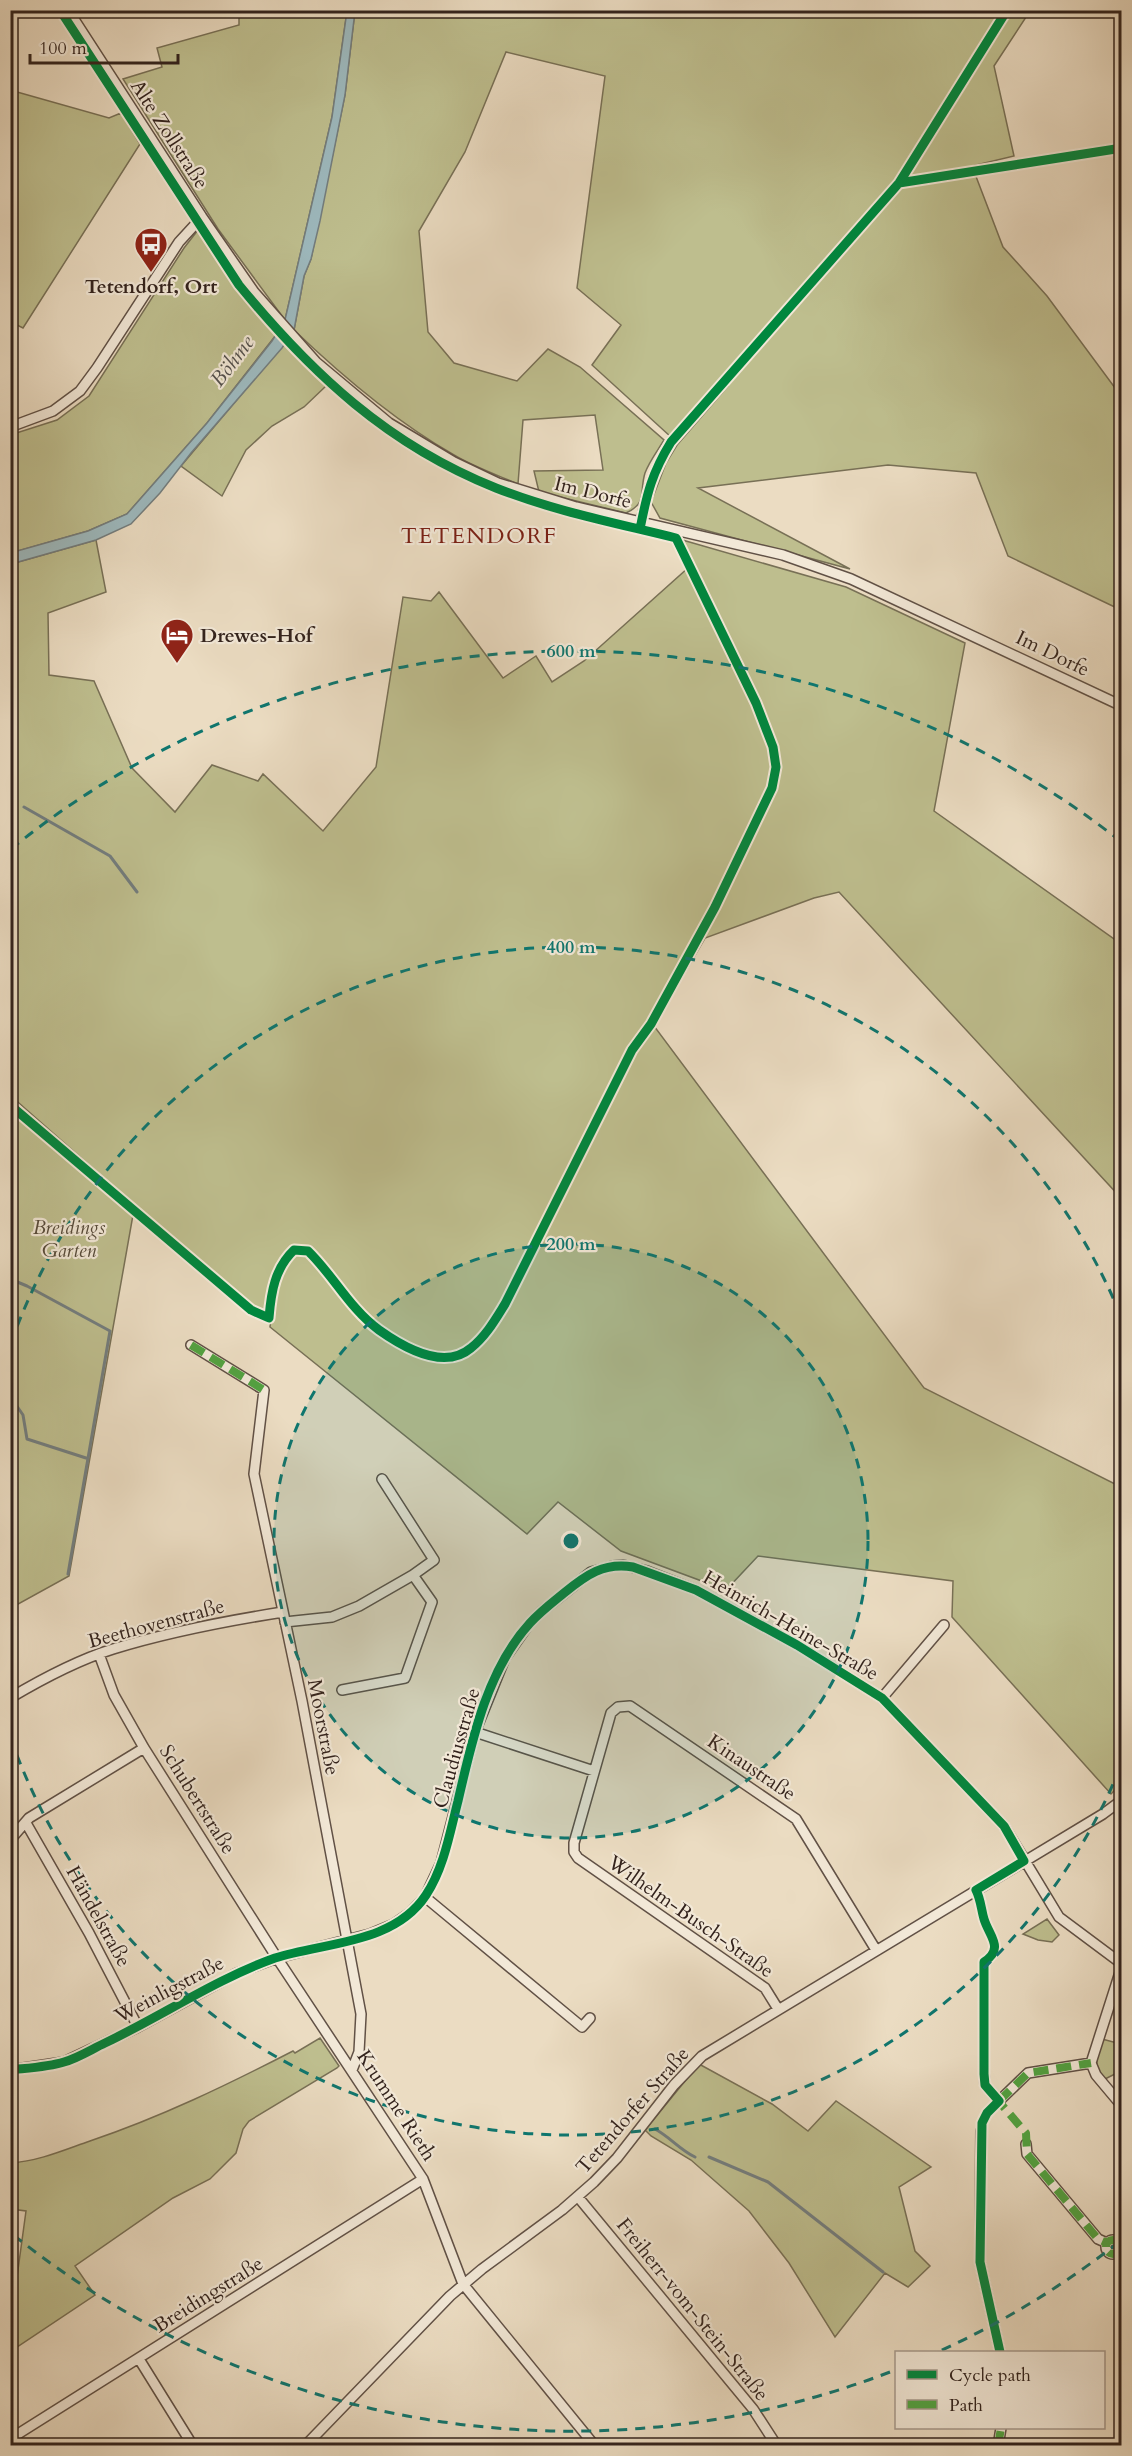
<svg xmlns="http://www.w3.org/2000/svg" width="1132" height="2456" font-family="Cardo,serif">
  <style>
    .green { fill: #bebe8e; stroke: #787056; stroke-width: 1.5 }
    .water { fill: #9db9be; stroke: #737d7e; stroke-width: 1.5 }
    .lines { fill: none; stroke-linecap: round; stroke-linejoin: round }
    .stream { stroke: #737d7e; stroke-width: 3 }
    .minor-casing { stroke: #615146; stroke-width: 12 }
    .minor { stroke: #f2e8d7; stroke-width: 9 }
    .quiet { stroke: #52a241; stroke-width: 8; stroke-dasharray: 15 8; stroke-linecap: butt }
    .cycleway-casing { stroke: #f2e8d7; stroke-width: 13 }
    .cycleway { stroke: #00873e; stroke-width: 9 }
    .ring { fill: none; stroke: #0f766e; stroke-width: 3; stroke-dasharray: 10 8 }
    .labels { text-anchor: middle; stroke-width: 4.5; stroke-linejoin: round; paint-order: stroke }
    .street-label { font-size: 20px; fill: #33231d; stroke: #f2e8d7 }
    .poi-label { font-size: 20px; font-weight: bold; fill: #33231d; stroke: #f2e8d7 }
    .park-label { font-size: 20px; font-style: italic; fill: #564a39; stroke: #f2e8d7 }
    .water-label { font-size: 21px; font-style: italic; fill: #53504d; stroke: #f2e8d7 }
    .quarter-label { font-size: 22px; letter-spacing: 1.5px; fill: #7a1f14; stroke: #f2e8d7 }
    .centre { fill: #0f766e; stroke: #f2e8d7; stroke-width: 3 }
    .ring-label { font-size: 18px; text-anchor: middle; font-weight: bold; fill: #0f766e; stroke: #f2e8d7; stroke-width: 4.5; stroke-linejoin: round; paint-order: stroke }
  </style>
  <rect width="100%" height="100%" fill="#ebdcc2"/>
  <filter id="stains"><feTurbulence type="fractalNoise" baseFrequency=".00333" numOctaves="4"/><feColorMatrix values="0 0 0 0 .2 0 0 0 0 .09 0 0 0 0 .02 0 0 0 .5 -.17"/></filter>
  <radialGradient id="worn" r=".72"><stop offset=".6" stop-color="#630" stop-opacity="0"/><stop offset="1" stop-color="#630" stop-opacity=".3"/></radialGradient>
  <path class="green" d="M239,11h108l-15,106 -47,203 -67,-91 -95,-150 39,-12 -5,-19 82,-23z
    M355,11h675l-36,55 20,90 -42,10 31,81 44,49 74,100v214l-113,-54 -32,-83 -88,-8 -190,23 152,81 -190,-51 -9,-16 15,-39 11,-18 51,-59 -5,-7 -52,58 -79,-72 29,-40 -44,-37 28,-212 -99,-24 -41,100 -46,79 9,101 26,31 63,18 31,-32 32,18 84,73c-6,10 -15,22 -19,33 -6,19 3,30 -19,40l-87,-21 -5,-21 69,-1 -8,-55 -72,5 -5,64c-21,-9 -44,-17 -64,-29 -59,-34 -111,-78 -160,-125l10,-54 7,-17 34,-164z
    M10,90l99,28 12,-5 19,31 -117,184 -12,-6z
    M198,230l44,64 34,41 -69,88 -80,91 -39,17 -77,22 -1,-118 47,-15 32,-24 95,-148z
    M284,344l43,41 -23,22 -32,19 -26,24 -24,46 -41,-30z
    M679,539l167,48 119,56 -31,168 187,133v254l-282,-306 -25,6 -109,40 -51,88 270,362 197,99v297l-10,10 -159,-177 1,-36 -195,-25 -32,34 -105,-39 -63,-49 -31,32 -257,-207 2,-16 -7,3 -14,-6 -240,-212v-532l85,-24 10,52 -58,21 1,62 45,6 38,87 43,44 37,-47 46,16 5,-7 60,57 53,-64 27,-170 28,4 8,-9 64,86 33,-22 16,26 32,-21 105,-94z
    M11,1109l122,106 -64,361 -58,32z
    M1047,1919l12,16 -7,7 -14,-2 -15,-6z
    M320,2038l19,28 -2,2 -88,53 -6,8 -7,24 -26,26 -37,19 -98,68 20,29 -84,56v-71l6,-3 9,-66 -15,-2v-46c28,-2 53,-13 79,-22 71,-24 137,-56 203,-90l2,2z
    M1102,2039l19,5v27l-16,8c-13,-14 -8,-23 -3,-40z
    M699,2064l73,40 36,27 28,-30 95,66 -32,20 16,64 15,15 -22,21 -23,-14 -50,64 -46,-74 -40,-52 -58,-51 -40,-24 -6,-6z"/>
  <path class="water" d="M347,11h8l-10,84 -25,126 -9,38 -7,17 -10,54 -12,18 -91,105 -31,40 -29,31 -35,16 -85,24 -1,-11 78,-22 39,-17 80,-91 65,-82 13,-21 47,-203z"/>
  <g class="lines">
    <path class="stream" d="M10,797l2,2
      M24,807l86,49 27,36
      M10,1290l5,-9 12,5 83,45 -42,243
      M10,1396l13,19 4,24 59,19
      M655,2129c15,8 25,21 40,28
      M709,2157l59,25 115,90"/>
    <defs>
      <path id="minor" d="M68,10l134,207 52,75 62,70 73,61 65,39 44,21 78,24 207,48 68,24 271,127
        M10,427l43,-16 27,-20 17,-23 82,-126 23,-25
        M641,523c6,-32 13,-53 30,-81l228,-259 108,-173
        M191,1345l73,45 -10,84 48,227 59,313 -2,38 -7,18
        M382,1479l52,81 -21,15
        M285,1622l47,-5 27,-11 54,-31 19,27 -27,76 -63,12
        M99,1654l15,41 30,53 133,210 146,221 40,105 132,162
        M10,1698c32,-19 68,-38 103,-49 55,-17 113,-28 170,-37
        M882,1698l62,-73
        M475,1732l119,39
        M26,1823l63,110 49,94
        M10,1840l19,-22 115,-70
        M425,1897l157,130 8,-9
        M990,1957l-6,5v112l1,11 14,16 29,-28 63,-10
        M1122,1966l-31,97 5,12 26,31
        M778,2009l-13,-21 -187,-130 -4,-6v-9l37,-130 7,-6 12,-1 166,113 80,131
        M10,2070l54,-8 74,-35 99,-54 40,-15 93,-24 24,-10 16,-11 15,-16 16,-34 34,-131 30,-74 24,-34 13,-13 49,-39 22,-6 10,-1 24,6 49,19 101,55 85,53 122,128 55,91 63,47
        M981,2131l-1,131 20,90
        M1026,2144l1,10 71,85 9,4
        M578,2197l175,212 24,37
        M1106 2247a7 7 0 1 1 14 0a7 7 0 1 1-14 0Z
        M139,2359l54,87
        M10,2439l413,-260
        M305,2446l145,-150 32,-27 80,-59 32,-28 23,-24 57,-73 28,-29 401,-242 19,-14
        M998,2446l3,-18"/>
    </defs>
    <use href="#minor" class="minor-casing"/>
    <use href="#minor" class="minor"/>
    <path class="quiet" d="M191,1345l73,45
      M995,2097l31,36 1,21 71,85 9,4
      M999,2101l29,-28 63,-10
      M1106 2247a7 7 0 1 1 14 0a7 7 0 1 1-14 0Z
      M998,2446l3,-18"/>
    <defs>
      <path id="cycleway" d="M899,183l223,-35
        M640,529c7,-36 12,-56 31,-87l228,-259 108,-173
        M10,1105l241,205 18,8c2,-26 6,-50 25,-68l14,1c25,24 42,58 71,79 24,17 65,41 92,18 15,-12 24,-28 34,-44l127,-254 19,-26 64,-117 57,-119 4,-21 -3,-20 -17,-44 -80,-165c-60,-15 -122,-27 -180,-50 -108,-43 -184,-114 -257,-203l-179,-275
        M10,2070c18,-2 38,-3 54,-8 14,-4 28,-13 41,-19 57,-27 111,-64 170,-85 50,-16 119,-14 151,-63 18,-27 24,-63 32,-94 14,-61 29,-131 72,-178 11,-12 23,-21 34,-30 22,-18 40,-31 69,-26l63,23 101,55 85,53 122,128 20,35 -48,29c5,10 5,19 8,29 5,17 21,29 0,43v112l1,11 14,16 -12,12 -5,10 -2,139 20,90"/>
    </defs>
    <use href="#cycleway" class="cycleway-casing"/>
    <use href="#cycleway" class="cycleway"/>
  </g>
  <circle cx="571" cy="1541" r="297" fill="#0f766e" fill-opacity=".12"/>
  <g class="ring">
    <circle cx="571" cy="1541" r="297"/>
    <path d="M1120 1768A594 594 0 0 1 11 1739M11 1343A594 594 0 0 1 1120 1314"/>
    <path d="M1119 2242A890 890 0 0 1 940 2351M890 2372A890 890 0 0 1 11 2233M11 849A890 890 0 0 1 1119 840"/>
  </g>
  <defs>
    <symbol id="bus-pin" viewBox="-11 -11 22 30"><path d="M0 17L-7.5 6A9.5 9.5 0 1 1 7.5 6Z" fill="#8f2418" stroke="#f2e8d7"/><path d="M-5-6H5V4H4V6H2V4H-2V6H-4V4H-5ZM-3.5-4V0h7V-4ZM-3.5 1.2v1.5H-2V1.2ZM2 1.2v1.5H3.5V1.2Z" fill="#fff"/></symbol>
    <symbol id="hotel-pin" viewBox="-11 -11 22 30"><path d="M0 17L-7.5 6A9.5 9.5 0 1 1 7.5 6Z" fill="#8f2418" stroke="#f2e8d7"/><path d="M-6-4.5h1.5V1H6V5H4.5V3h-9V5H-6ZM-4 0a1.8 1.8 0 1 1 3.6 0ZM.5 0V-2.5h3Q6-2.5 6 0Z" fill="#fff"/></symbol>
  </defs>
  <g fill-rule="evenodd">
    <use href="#bus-pin" x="132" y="225" width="38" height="52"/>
    <use href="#hotel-pin" x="158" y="616" width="38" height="52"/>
  </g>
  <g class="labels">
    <g class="street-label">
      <text transform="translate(170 134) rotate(57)" y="7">Alte Zollstraße</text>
      <text transform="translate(593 492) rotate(14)" y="7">Im Dorfe</text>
      <text transform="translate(1053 653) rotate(26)" y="7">Im Dorfe</text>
      <text transform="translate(156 1623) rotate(-15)" y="7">Beethovenstraße</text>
      <text transform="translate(791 1625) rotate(30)" y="7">Heinrich-Heine-Straße</text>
      <text transform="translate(324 1727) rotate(79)" y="7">Moorstraße</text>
      <text transform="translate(456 1748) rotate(-74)" y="7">Claudiusstraße</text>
      <text transform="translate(752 1767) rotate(34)" y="7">Kinaustraße</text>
      <text transform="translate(198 1799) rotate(58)" y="7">Schubertstraße</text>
      <text transform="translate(99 1916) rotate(61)" y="7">Händelstraße</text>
      <text transform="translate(691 1916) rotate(35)" y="7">Wilhelm-Busch-Straße</text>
      <text transform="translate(169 1989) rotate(-28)" y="7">Weinligstraße</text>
      <text transform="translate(397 2105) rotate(57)" y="7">Krumme Rieth</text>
      <text transform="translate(632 2110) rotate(-49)" y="7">Tetendorfer Straße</text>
      <text transform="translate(208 2294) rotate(-32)" y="7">Breidingstraße</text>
      <text transform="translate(693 2309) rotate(51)" y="7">Freiherr-vom-Stein-Straße</text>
    </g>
    <g class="poi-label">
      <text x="151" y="293">Tetendorf, Ort</text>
      <text x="200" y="642" text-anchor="start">Drewes-Hof</text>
    </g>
    <g class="park-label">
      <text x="69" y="1234">Breidings<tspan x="69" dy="23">Garten</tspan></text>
    </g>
    <g class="water-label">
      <text transform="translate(232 361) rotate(-53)" y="7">Böhme</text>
    </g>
    <g class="quarter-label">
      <text x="479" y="543">TETENDORF</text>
    </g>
  </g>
  <circle cx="571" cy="1541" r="9" class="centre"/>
  <g class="ring-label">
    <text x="571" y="657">600 m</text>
    <text x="571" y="953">400 m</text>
    <text x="571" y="1250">200 m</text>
  </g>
  <rect width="1132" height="2456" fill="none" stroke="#ebdcc2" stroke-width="36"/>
  <rect x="12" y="12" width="1108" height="2432" fill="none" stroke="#33231d" stroke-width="3"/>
  <rect x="18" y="18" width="1096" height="2420" fill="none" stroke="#33231d" stroke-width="1.5"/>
  <rect x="895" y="2351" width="210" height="78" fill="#f2e8d7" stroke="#a6998d" stroke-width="1.5"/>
  <rect x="907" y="2370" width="30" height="9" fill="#00873e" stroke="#a6998d" stroke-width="1.5"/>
  <text x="949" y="2381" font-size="18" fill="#33231d">Cycle path</text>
  <rect x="907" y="2400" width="30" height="9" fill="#52a241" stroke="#a6998d" stroke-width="1.5"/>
  <text x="949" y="2411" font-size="18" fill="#33231d">Path</text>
  <path d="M30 54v9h148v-9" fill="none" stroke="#33231d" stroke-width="3"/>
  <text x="39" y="54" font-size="18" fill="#33231d" stroke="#f2e8d7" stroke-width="4.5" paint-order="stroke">100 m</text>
  <rect width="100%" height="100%" filter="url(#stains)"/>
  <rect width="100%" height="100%" fill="url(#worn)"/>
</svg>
